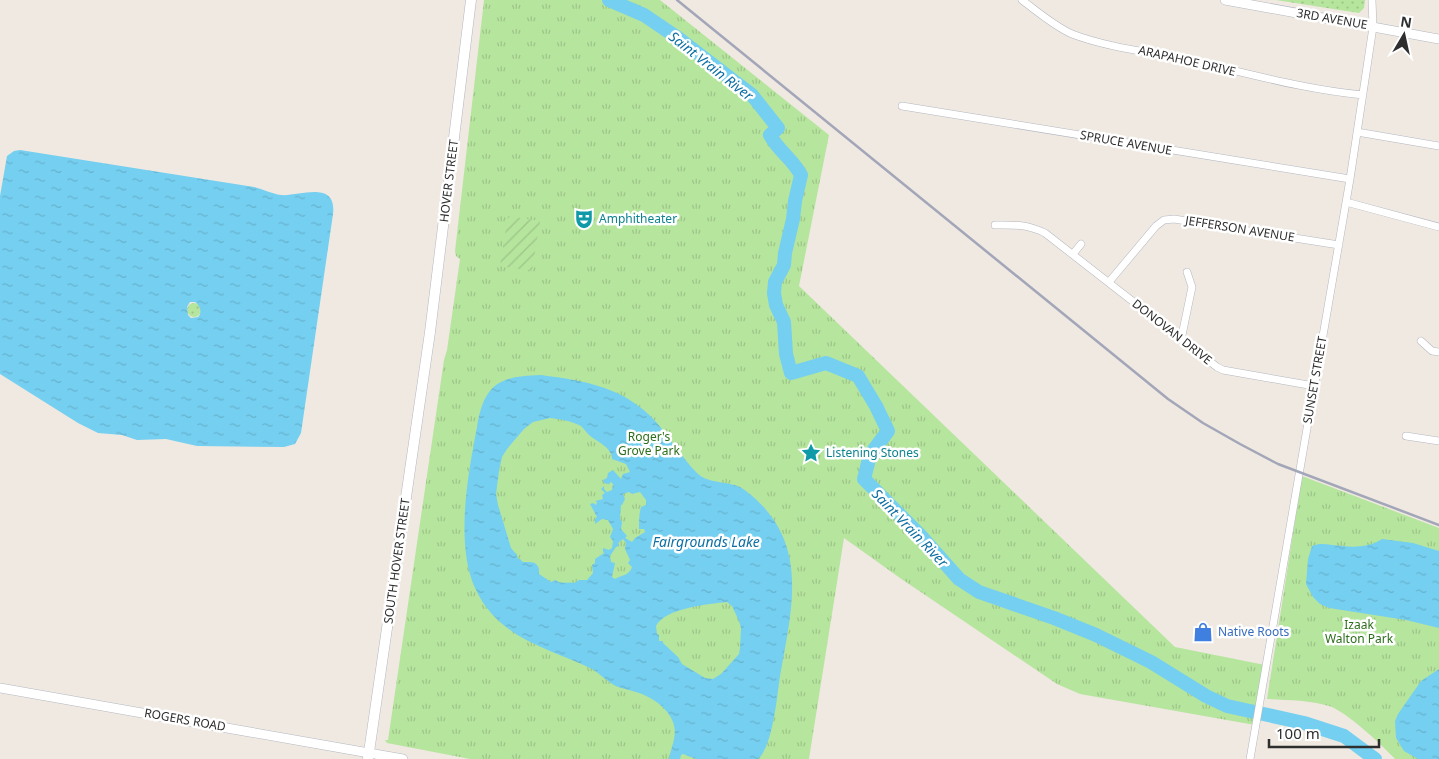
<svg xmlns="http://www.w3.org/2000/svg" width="1439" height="759" font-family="'Noto Sans',sans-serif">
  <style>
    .grass { fill: url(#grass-dots) }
    .park { fill: url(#park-tufts) }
    .garden { fill: url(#garden-furrows) }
    .water { fill: url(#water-ripples); fill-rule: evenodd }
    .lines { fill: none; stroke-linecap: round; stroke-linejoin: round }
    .river { stroke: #75cff0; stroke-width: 14 }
    .minor-casing { stroke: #b4b7c1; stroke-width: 8 }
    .tertiary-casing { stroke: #b4b7c1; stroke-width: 10 }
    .secondary-casing { stroke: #b4b7c1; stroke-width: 11 }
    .minor { stroke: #fff; stroke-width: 7 }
    .tertiary { stroke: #fff; stroke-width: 9 }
    .secondary { stroke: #fff; stroke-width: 10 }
    .rail { stroke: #a3a6b8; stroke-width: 2.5 }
    .labels { text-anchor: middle; stroke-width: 5; stroke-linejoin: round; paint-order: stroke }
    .street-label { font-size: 12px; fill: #2e2e2e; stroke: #fff }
    .culture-label { font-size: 12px; fill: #0d838f; stroke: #fff; text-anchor: start }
    .park-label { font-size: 12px; fill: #2c6e1b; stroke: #fff }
    .shop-label { font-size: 12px; fill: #366cbe; stroke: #fff; text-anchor: start }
    .water-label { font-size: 14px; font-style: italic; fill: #0d6fa3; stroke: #fff }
  </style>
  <defs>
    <pattern id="grass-dots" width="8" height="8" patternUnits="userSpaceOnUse" patternTransform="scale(1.25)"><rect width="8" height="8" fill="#b6e59e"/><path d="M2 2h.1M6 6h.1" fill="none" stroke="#9dc588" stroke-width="1.8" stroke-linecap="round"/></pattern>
    <pattern id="park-tufts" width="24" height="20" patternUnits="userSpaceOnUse" patternTransform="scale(1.25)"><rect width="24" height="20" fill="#b6e59e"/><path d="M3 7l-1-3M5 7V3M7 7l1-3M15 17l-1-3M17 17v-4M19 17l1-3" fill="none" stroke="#9dc588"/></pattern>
    <pattern id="garden-furrows" width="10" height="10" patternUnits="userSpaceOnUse" patternTransform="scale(1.25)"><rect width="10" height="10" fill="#b6e59e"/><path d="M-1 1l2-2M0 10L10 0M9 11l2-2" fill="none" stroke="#9dc588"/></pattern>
    <pattern id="water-ripples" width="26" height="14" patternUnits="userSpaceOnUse" patternTransform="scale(1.25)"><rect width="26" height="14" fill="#75cff0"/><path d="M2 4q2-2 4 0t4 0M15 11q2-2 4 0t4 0" fill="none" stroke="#66b2ce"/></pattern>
  </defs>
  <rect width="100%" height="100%" fill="#efe9e1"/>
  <path class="grass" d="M1276,0h89l-1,8 -5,5z
    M187 310a7 7 0 1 1 14 0a7 7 0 1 1-14 0Z"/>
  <path class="park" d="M484,0h176l169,135 -30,151 376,361 90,18 -10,60 -175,-31 -23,-10 -157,-106 -56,-40 -35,221h-339l-83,-16 -2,-3h3l56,-380 3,-10 13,-91 -4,-3 -1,-5z
    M1302,476l137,52v231h-44c-12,-13 -49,-48 -66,-53 -19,-6 -42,-6 -62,-7z"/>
  <path class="garden" d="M508,216l32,5 -8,50 -32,-5z"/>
  <path class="water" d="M20,150l234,37c9,2 18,7 27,8 17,2 56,-16 52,19l-32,219 -6,11 -11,3 -87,-1 -31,-7 -29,1 -15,-5 -24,-2 -20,-10 -78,-49v-178l7,-40 7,-5zM190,302h5c6,4 7,11 3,15l-7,1 -3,-3 -1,-8z
    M541,375c45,6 84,12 116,48 14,16 25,35 40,50 13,13 35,6 49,18 65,50 46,116 34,185 -3,20 -7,70 -22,83h-62l-13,-5 -2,1 -1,4h-11c2,-12 9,-24 4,-37 -6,-15 -21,-25 -37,-30 -6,-2 -12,-3 -18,-5 -10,-4 -18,-14 -28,-19 -45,-21 -92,-30 -115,-80 -20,-45 -7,-114 2,-161 7,-43 22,-51 64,-52zM550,418c10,1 21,3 31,8 3,3 5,6 8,9 8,7 23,12 23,24l14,5 4,8 -7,2 -2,5 -8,-9 -5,3 -1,5 -4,2 1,3 5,1 2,-2 2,2 -1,6 -5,2 -3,-3v-3l-3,3 4,4 -3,2 1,4 -8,2 2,1 -1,3 -3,-2 -3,1 7,13 -2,2v5l7,-5 6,1 5,9 -3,8 3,4 -1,7 -3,2 -6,-2v3l1,2 -9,6v4l-3,2 1,8 -6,7h-8l-5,3c-6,-2 -12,2 -19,-3l-4,2 -12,-8v-5c-2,-8 -9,-7 -16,-7l-3,-3h-2l-1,-4 -6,-7 -13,-43 -2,-11 3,-23 3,-14 5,-8 17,-20 9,-7zM629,492l3,2 8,-2 6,8v5l-5,2c-2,7 -2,14 -2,22h5l1,3 -10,6 -3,4 -7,-4 2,-2 -6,-7 1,-7 -2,-3 1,-14h1l3,-6 -2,-5zM623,539l3,4 -1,6 5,11 -2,3 4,4c-3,9 -11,8 -17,12l-3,-2 3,-14 -4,-1 -1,-6 6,-9 3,-1 -1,-3zM727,602l5,4 7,15 2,7 -1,20 -1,6 -18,20 -8,5 -8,-1 -23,-14 -4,-7 -15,-14v-2h-4v-6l-2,-1 -1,-8c9,-18 53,-22 71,-24z
    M1382,539l31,4 26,8v77l-33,-8 -77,-12 -9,-4 -7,-7 -7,-13 2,-25 4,-13c7,-3 13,-2 20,-1 17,2 35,4 50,-6z
    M1439,669v90h-21l-14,-8 -8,-13 -1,-17 3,-7 23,-33z"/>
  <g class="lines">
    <path class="river" d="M609,0l35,15 34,23 74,57 26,33 -8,7c9,17 22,23 31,40l-6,26 -2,18 -8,34 -1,12 -9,17 -1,11 2,12 8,17 2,32 5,19 35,-10 32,13 18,30 12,25 -18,24 -6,24 55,55 40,45 20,13 75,26 42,17 55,27 55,34 21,10 77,17 40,13 31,23"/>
    <defs>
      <path id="minor" d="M1022,0c16,12 32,26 50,34 42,16 91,19 134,30 52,12 103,26 157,31
        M902,106l448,73
        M1357,132l82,14
        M1346,202l93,25
        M995,225c21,0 31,-1 50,8l172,134 6,3 91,16
        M1073,254l8,-10
        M1109,282l47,-56 8,-6 10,-1 165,26
        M1181,340l11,-53 -5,-15
        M1421,341l11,10 7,1
        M1406,436l33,5
        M1250,759l100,-580 23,-152 -1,-27"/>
      <path id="tertiary" d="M1225,0l214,39
        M0,688l403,71"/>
      <path id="secondary" d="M368,759l62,-427 41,-332"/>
    </defs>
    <use href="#minor" class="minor-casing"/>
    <use href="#tertiary" class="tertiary-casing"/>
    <use href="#secondary" class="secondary-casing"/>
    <use href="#minor" class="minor"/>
    <use href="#tertiary" class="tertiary"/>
    <use href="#secondary" class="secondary"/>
    <path class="rail" d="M677,0l491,399 35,24 37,21 38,20 161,61"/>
  </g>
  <defs>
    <symbol id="theatre-bare" viewBox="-9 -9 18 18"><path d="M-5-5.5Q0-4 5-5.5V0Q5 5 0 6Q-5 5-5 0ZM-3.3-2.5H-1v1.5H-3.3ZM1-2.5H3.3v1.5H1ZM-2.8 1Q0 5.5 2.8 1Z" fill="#0f9aa8" stroke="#fff" stroke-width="2.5" paint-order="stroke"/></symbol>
    <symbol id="sight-bare" viewBox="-9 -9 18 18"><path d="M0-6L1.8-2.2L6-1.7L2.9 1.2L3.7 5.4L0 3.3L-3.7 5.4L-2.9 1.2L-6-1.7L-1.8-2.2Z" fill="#0f9aa8" stroke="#fff" stroke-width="2.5" paint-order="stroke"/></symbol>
    <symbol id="shop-bare" viewBox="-9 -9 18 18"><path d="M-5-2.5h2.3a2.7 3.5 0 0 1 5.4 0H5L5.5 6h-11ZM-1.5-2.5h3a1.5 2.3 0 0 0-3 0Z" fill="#3f7fe0" stroke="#fff" stroke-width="2.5" paint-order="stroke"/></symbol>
  </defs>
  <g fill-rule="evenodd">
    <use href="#theatre-bare" x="570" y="205" width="28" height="28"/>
    <use href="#sight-bare" x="797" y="439" width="28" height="28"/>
    <use href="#shop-bare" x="1189" y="618" width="28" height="28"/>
  </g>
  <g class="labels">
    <g class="street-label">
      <text transform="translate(1332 19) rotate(10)" y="4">3RD AVENUE</text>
      <text transform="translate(1187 61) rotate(13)" y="4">ARAPAHOE DRIVE</text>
      <text transform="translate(1126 143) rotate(10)" y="4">SPRUCE AVENUE</text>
      <text transform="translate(449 181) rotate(-83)" y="4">HOVER STREET</text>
      <text transform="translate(1240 229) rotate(9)" y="4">JEFFERSON AVENUE</text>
      <text transform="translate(1172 332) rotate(38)" y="4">DONOVAN DRIVE</text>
      <text transform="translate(1315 380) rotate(-80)" y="4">SUNSET STREET</text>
      <text transform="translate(397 561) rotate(-82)" y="4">SOUTH HOVER STREET</text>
      <text transform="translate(185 720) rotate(10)" y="4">ROGERS ROAD</text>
    </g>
    <g class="culture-label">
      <text x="599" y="223">Amphitheater</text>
      <text x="826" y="457">Listening Stones</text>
    </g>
    <g class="park-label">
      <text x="649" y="441">Roger's<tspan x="649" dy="14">Grove Park</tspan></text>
      <text x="1359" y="629">Izaak<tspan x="1359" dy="14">Walton Park</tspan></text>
    </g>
    <g class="shop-label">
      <text x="1218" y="636">Native Roots</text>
    </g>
    <g class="water-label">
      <text transform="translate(711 66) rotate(38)" y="5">Saint Vrain River</text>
      <text transform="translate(910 528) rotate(46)" y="5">Saint Vrain River</text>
      <text x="706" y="547">Fairgrounds Lake</text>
    </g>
  </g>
  <g transform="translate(1404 35) rotate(9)" stroke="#ffffff" stroke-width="4" paint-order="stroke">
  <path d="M0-4L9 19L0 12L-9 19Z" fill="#2e2e2e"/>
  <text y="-8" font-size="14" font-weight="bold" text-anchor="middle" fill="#2e2e2e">N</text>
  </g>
  <path d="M1269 739v8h110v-8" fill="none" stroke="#2e2e2e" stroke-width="2.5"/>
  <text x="1276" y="739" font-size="15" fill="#2e2e2e" stroke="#ffffff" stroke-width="4" paint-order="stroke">100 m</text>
</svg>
